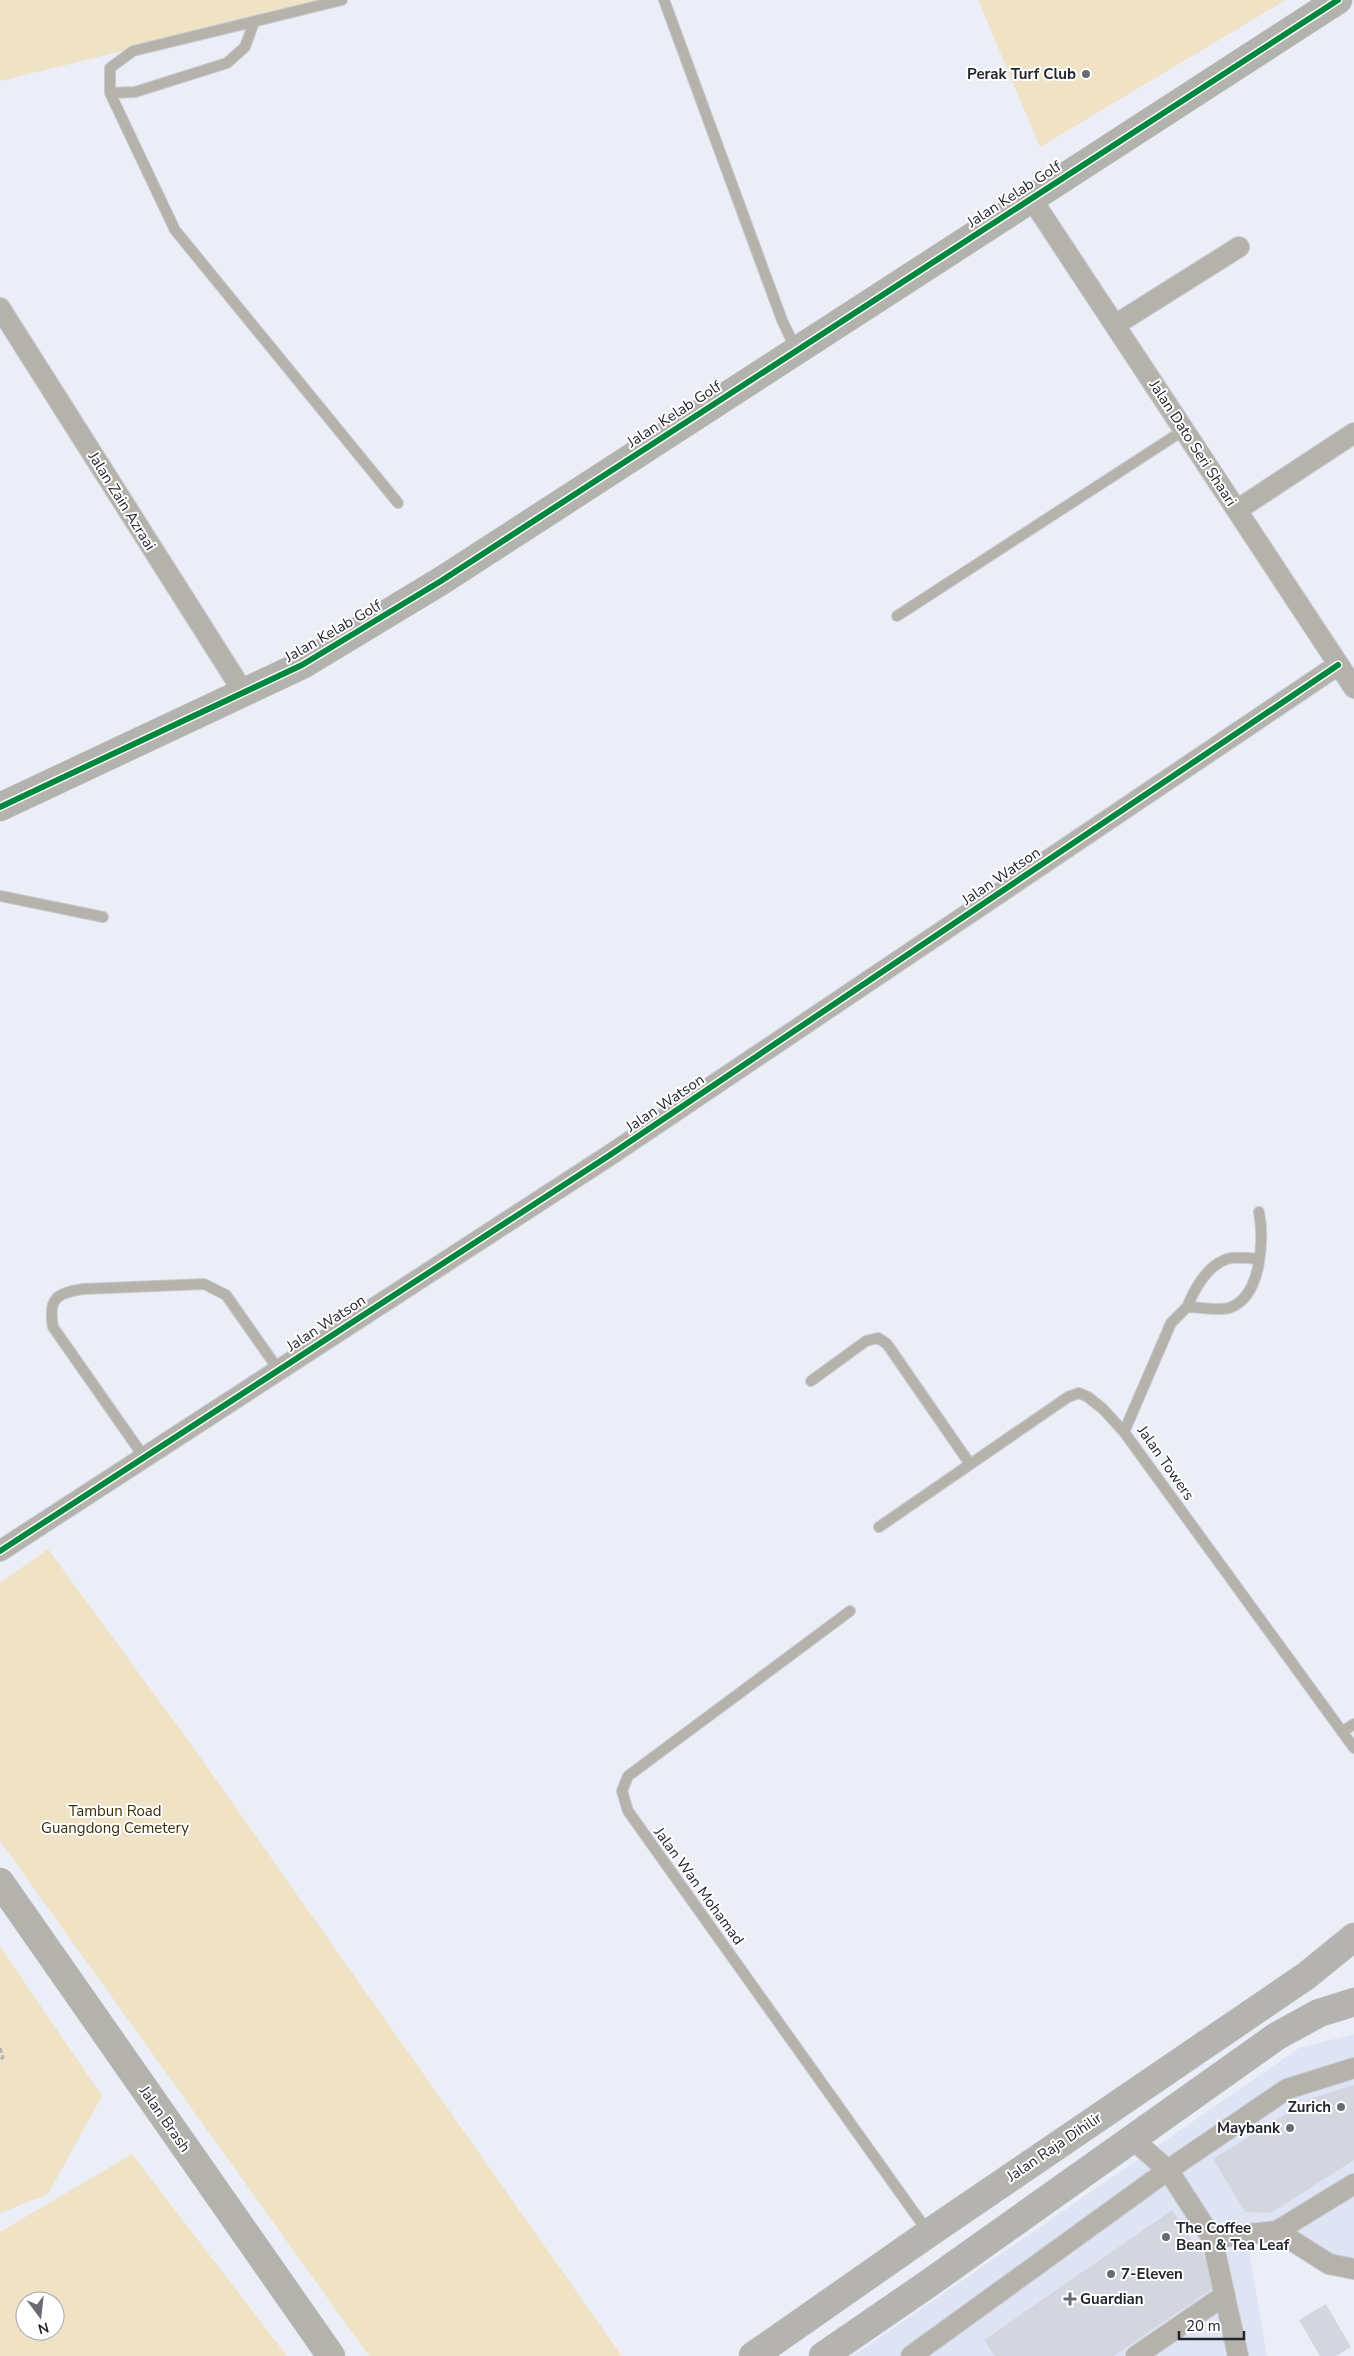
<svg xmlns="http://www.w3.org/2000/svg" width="1354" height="2356" font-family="'Nunito Sans',sans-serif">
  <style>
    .built { fill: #dfe4f5 }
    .green { fill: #f0e2c5; fill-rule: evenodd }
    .building { fill: #d3d6de }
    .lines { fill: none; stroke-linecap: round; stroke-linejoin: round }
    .lane-casing { stroke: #c8cbd2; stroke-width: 12 }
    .street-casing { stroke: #c8cbd2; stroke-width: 22 }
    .secondary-casing { stroke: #c8cbd2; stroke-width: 29 }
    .primary-casing { stroke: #c8cbd2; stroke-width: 29 }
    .path { stroke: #b5b3b1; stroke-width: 3; stroke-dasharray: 5 2.5; stroke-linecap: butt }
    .lane { stroke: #b5b2ac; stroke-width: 10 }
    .street { stroke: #b5b2ac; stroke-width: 20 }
    .secondary { stroke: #b4b2ac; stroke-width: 28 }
    .primary { stroke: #b5b3af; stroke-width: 28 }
    .cycleway-casing { stroke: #fff; stroke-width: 9 }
    .cycleway { stroke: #00873e; stroke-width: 6 }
    .poi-dot { fill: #686b73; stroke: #fff; stroke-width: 2 }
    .labels { text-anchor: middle; stroke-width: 4; stroke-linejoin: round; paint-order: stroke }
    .poi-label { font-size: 15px; font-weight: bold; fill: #22252c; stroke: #fff; text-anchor: end }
    .street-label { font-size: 15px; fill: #22252c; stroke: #fff }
    .park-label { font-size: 15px; fill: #3b2d05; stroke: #fff }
  </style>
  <rect width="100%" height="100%" fill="#ebeef7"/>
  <path class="built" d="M1354,2034v237l-108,-38 21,123h-414l446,-308z"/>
  <path class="green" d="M0,0h331l-331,81z
    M978,0h308l-246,147z
    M48,1549l150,205 424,602h-253l-369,-515v-258z
    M0,1946l102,150 -54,98 -48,19z
    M132,2154l155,202h-287v-124zM25,2301h30v30h-30z"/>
  <path class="building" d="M1354,2085v75l-83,53 -26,-1 -32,-53 99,-61z
    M1172,2210l50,72 -108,74h-119l-11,-16z
    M1326,2304l25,43 -15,9h-16l-21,-36z"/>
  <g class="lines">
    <defs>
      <path id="lane" d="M342,0l-209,51 -23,17v25l65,137 223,273
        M664,0l118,320 14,30
        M110,93l25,-1 92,-29 18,-16 9,-25
        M897,616l287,-186
        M0,896l103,21
        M1187,1307c8,-19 22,-45 44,-49 9,-1 19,0 28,1
        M811,1381l55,-40 12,-3 9,6 83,120
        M1124,1432l47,-109 16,-16c12,0 31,4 42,1 33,-11 35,-68 30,-96
        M144,1457l-91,-130c-5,-28 3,-34 30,-38l121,-5 22,11 52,74
        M879,1527l189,-130 11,-4 9,4 15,12 21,23 230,316
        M850,1611l-222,165 -6,15 6,20 300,421
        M1342,1732l12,-8"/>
      <path id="street" d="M1031,198l323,490
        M0,308l244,385
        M1115,325l124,-78
        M1237,510l117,-77
        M0,1551l610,-396 728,-490
        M1132,2139l36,31 44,68 26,118
        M1277,2231l77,-47
        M1212,2238l65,-7 52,33 25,5
        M911,2356l257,-186 119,-81 67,-21
        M1136,2356l89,-61"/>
      <path id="secondary" d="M0,807l302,-142 139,-84 897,-581
        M0,1882l331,474"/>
      <path id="primary" d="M753,2356l176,-123 377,-257 48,-39
        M823,2356l102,-70 352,-250 42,-23 35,-11"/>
    </defs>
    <use href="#lane" class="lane-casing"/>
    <use href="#street" class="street-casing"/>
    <use href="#secondary" class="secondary-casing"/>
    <use href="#primary" class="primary-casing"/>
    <path class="path" d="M0,2048l3,9 -3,4"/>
    <use href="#lane" class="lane"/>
    <use href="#street" class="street"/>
    <use href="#secondary" class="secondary"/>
    <use href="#primary" class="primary"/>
    <defs>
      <path id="cycleway" d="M0,807l302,-142 139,-84 897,-581
        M0,1551l610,-396 728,-490"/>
    </defs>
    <use href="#cycleway" class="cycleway-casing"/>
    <use href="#cycleway" class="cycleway"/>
  </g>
  <g class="poi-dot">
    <circle cx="1086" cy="74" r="5"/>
    <circle cx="1341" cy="2107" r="5"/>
    <circle cx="1290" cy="2128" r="5"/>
    <circle cx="1166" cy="2237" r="5"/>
    <circle cx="1111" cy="2274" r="5"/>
    <path d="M1067.5 2291.5h5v5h5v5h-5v5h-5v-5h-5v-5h5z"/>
  </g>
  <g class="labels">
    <g class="poi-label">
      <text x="1076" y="79">Perak Turf Club</text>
      <text x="1331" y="2112">Zurich</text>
      <text x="1280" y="2133">Maybank</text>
      <text x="1176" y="2233" text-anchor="start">The Coffee<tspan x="1176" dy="17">Bean &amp; Tea Leaf</tspan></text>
      <text x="1121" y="2279" text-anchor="start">7-Eleven</text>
      <text x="1080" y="2304" text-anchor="start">Guardian</text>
    </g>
    <g class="street-label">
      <text transform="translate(1014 194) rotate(-33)" y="5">Jalan Kelab Golf</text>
      <text transform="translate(674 414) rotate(-33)" y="5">Jalan Kelab Golf</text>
      <text transform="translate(1193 443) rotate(57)" y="5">Jalan Dato Seri Shaari</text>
      <text transform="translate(122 501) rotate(58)" y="5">Jalan Zain Azraai</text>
      <text transform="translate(333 631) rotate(-30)" y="5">Jalan Kelab Golf</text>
      <text transform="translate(1001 876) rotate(-34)" y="5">Jalan Watson</text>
      <text transform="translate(665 1103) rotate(-34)" y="5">Jalan Watson</text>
      <text transform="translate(326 1323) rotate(-33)" y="5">Jalan Watson</text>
      <text transform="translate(1166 1463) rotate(55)" y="5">Jalan Towers</text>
      <text transform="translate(699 1886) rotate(54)" y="5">Jalan Wan Mohamad</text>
      <text transform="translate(165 2119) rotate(55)" y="5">Jalan Brash</text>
      <text transform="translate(1054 2147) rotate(-34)" y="5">Jalan Raja Dihilir</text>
    </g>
    <g class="park-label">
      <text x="115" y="1816">Tambun Road<tspan x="115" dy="17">Guangdong Cemetery</tspan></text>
    </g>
  </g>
  <g transform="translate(40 2316) rotate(165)"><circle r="24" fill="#ffffff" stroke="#a7a8ab"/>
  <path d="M0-4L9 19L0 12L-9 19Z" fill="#686b73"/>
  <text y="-8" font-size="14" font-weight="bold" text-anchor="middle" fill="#22252c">N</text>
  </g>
  <path d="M1179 2331v8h65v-8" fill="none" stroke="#22252c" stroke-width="2.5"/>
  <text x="1186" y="2331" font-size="15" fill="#22252c" stroke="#ffffff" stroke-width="4" paint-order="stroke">20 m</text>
</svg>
